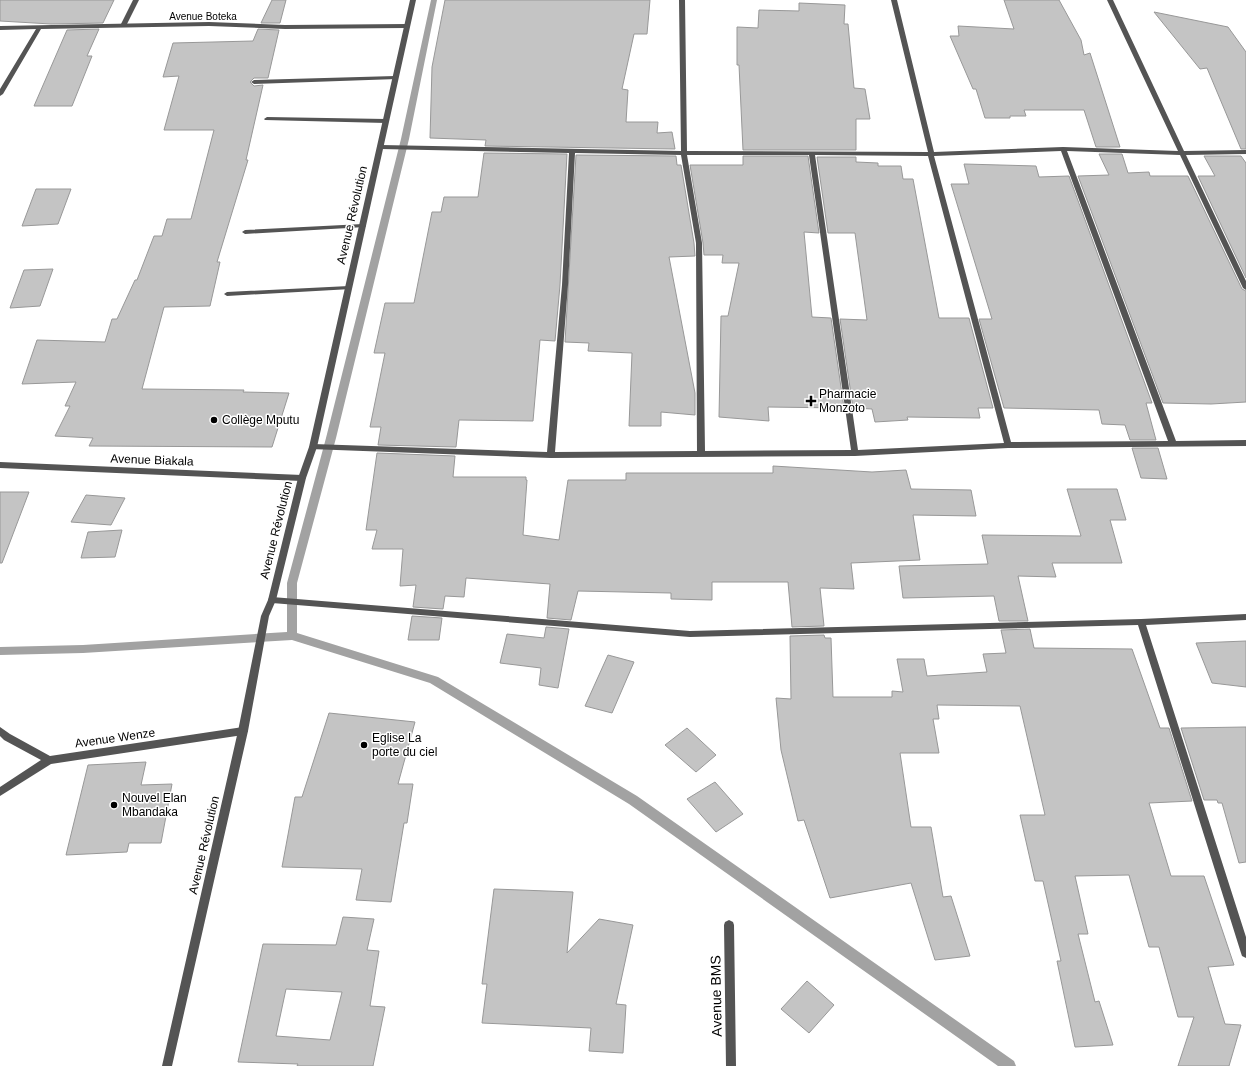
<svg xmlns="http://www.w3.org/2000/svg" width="1246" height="1066" font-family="Helvetica,sans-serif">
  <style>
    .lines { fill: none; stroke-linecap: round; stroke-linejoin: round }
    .stream { fill: #a2a2a2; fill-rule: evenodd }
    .building { fill: #c4c4c4; stroke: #989898; fill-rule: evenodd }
    .service { fill: #545454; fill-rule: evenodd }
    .minor { fill: #545454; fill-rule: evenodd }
    .tertiary { fill: #545454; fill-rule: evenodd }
    .poi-dot { fill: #000; stroke: #fff; stroke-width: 1.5 }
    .labels { text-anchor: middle; stroke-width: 3; stroke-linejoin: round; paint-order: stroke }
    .far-street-label { font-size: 10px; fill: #000; stroke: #fff }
    .street-label { font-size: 12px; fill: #000; stroke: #fff }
    .poi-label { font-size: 12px; fill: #000; stroke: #fff; text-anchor: start }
    .near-street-label { font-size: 14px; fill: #000; stroke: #fff }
  </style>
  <rect width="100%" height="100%" fill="#fff"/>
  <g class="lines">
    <path class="stream" d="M431,0h6l-28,139 -73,299 -39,145v50l141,44 199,119 377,265 2,5h-18l-369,-262 -199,-121 -138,-43 -209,13 -83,2v-8l83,-2 204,-13v-49l39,-145 75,-299z"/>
  </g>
  <path class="building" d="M0,0h114l-11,23 -52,1 -51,-3z
    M272,0h14l-6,23h-19z
    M445,0h205l-3,34h-13l-12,55 6,1 -2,32h32l-1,11 15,-1 3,17 -190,-3 1,-6 -56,-2 2,-71z
    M1004,0h55l22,40 3,15 6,-2 30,94h-24l-12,-37h-60l2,6h-16v2h-25l-9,-29h-3l-23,-53h9l-1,-10 56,3z
    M799,3l46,2 -1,19h4l6,64 11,1 5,30h-14v31h-113l-4,-85h-2v-38l21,1 1,-18 40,1z
    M1154,12l74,15 18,25v97h-5l-34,-81 -7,1z
    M99,29l-12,27h5l-20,50h-38l33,-76z
    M258,29l21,1 -11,48h-14l-4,4 4,4 9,-1 -17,75h2l-31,102h3l-10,44 -46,1 -22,82 102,1 -1,2 46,1 -17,54 -183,-1 4,-8 -38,-2 15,-30h-5l11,-24 -54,2 15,-44 68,2 7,-23h5l18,-39h2l17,-44h8l5,-17h24l23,-89h-50l15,-54 -16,1 10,-34 80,-2z
    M484,153l83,1 -7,131 -5,56 -15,-1 -7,81 -74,-1 -3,27 -78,-2 3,-18h-11l15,-74h-11l11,-50h29l18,-91h9l3,-15h34z
    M1099,154h23l6,19 21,-1 1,4h38l54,113 4,2v111l-35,2 -48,-1 -85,-227 31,-1z
    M576,155l100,1 1,9h4l13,78 1,13 -26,1 26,136v22l-34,-3v14h-32l3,-73 -44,-2 1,-8 -24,-1z
    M743,156h65l11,77 -15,-1 8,85 19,1 13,90 -76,-1 1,14 -50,-4 2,-101h7l11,-53h-17l1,-8h-19l-1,-12 -13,-78h53z
    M1204,156h37l5,7v115l-48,-102h17z
    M817,157h39v5l22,1v3h23l2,13h10l26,139h30l24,90h-15l2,10 -73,-1 1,3 -33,2 -3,-13 -19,-1 -13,-89 27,1 -12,-87h-27z
    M964,164l72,2 3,11 30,-1 83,227h-6l10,37h-26l-5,-15 -23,-1 -3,-14 -95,-2 -25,-89h13l-41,-135h18z
    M36,189h35l-13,35 -36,2z
    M53,269l-13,37 -30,2 14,-38z
    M1132,448h26l9,31 -26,-1z
    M377,453l78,3 -2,21h73v3h1l-4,55 36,5 9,-60h58v-7h147v-7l99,6 34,-2 5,19 60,1 5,26 -63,-1 7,45 -69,3 3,26 -34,-1 4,38 -32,1 -4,-45h-76v18l-41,-1v-6l-93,-2 -7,29 -24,-2 3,-34 -84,-6 -2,19 -19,-1 -2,13 -30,-2 3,-22 -16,1 3,-37h-31l5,-19h-11z
    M1067,489h50l9,31h-16l12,43h-70l4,14 -38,-1 10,45h-29l-5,-25 -91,2 -4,-32 89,-2 -6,-29 99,1z
    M0,492h29l-27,71h-2z
    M86,495l39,3 -14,27 -40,-3z
    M122,530l-7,27 -34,1 7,-26z
    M412,616l30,2 -3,22h-31z
    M546,627l23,2 -11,59 -19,-3 2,-17 -41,-5 7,-29 37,4z
    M1030,629l4,19 98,1 28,79h9l23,73 -43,2 22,73h33l30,89 -26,2 17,57 16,1 -12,41h-51l16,-49h-16l-19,-70h-10l-20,-72 -54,1 13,58h-10l17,68 4,-1 14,44 -38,2 -18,-86h4l-18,-80h-8l-15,-66h25l-25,-109 -83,-1 2,14h-6l6,34h-39l11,74h20l12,70 8,-1 19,60 -35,4 -24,-77 -81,15 -26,-78 -6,1 -17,-71 -5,-52 15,1 -1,-63 34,-1 1,3h6l2,59h59v-6l11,1 -6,-33h27l3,17 60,-4 -4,-18 23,-1 -5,-23z
    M1246,641v46l-34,-4 -16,-40z
    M608,655l26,7 -22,51 -27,-7z
    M329,713l86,9 -17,62h15l-6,39h-3l-13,79 -35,-2 6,-31 -80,-2 13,-70h7z
    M1246,727v135l-7,1 -17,-60h-4l-1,-3h-13l-23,-72z
    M687,728l29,27 -20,17 -31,-27z
    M146,762l-5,23 31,-1 -11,59h-32l-2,9 -61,3 22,-90z
    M715,782l28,32 -27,18 -29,-33z
    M494,889l79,3 -6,61 32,-34 34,6 -17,79 10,1 -3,48 -34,-2 2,-23 -109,-5 5,-39h-5z
    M343,917l31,2 -7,31 12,1 -9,55 15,1 -12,59h-76l1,-2 -60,-2 25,-118 73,1zM286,989l56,3 -12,48 -54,-4z
    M807,981l27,24 -25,28 -28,-24z"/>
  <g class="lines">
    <path class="service" d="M133,0h6l-13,26 -5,1 -1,-1z
      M395,76l2,1v2l-143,5 -3,-2 3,-2z
      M267,117l119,2 3,2 -3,2 -121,-3 -1,-1z
      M363,224l3,2 -1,1 -120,7 -3,-2 3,-2z
      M349,286l3,2 -1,1 -124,7 -3,-2 3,-2z"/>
    <path class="minor" d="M679,0h6l2,151 241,1 -37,-152h6l37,152 129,-5 115,4 -71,-151h6l71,151 62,-1v4l-60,1 60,126v9l-3,-2 -63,-133 -113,-4 109,290 70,-1v6l-238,2 -153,8 -304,2 -241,-9 -1,-2 4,-3 234,8 15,-167 7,-132 -188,-4 -3,-2 3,-2 300,6zM1061,151l107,290 -157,1 -77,-286zM575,153l106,2 15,88 1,208 -142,1 13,-167zM687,155h122l42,295 -146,1 -3,-208zM815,155l113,1 76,287 -146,7z
      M209,22l76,3 121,-1 3,2 -3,2 -121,1 -76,-3 -168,3 -38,65 -3,2v-7l36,-60 -36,1v-4z
      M0,462l302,13 4,3 -4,3 -302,-13z
      M272,597l418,34 451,-12 105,-5v6l-100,5 100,312v21l-4,-2 -1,-3 -103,-328 -448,12 -418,-34 -3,-1 -1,-2 1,-2z
      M0,727l10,7 40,22 193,-29 3,1 2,3 -2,3 -3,1 -192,29 -51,32v-9l41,-27 -37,-20 -4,-4z
      M729,920l4,2 1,3 2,141h-10l-2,-141 1,-3z"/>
    <path class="tertiary" d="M410,0h6l-99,447 -11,31 -30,122 -7,16 -21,115 -76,335h-10l76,-335 23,-115 7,-16 30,-122 11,-31z"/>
  </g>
  <g class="poi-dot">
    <path d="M809 395h4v4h4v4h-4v4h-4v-4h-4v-4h4z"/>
    <circle cx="214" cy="420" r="4"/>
    <circle cx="364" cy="745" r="4"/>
    <circle cx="114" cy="805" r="4"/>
  </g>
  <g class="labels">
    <g class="far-street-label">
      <text x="203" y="20">Avenue Boteka</text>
    </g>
    <g class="street-label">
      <text transform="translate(352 215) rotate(-77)" y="4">Avenue Révolution</text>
      <text transform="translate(152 460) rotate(2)" y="4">Avenue Biakala</text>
      <text transform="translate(276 530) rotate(-76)" y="4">Avenue Révolution</text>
      <text transform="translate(115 738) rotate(-8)" y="4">Avenue Wenze</text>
      <text transform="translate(204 845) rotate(-77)" y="4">Avenue Révolution</text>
    </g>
    <g class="poi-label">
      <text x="819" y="398">Pharmacie<tspan x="819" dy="14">Monzoto</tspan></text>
      <text x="222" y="424">Collège Mputu</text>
      <text x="372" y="742">Eglise La<tspan x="372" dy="14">porte du ciel</tspan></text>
      <text x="122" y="802">Nouvel Elan<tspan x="122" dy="14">Mbandaka</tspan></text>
    </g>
    <g class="near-street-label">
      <text transform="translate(716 996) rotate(-91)" y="5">Avenue BMS</text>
    </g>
  </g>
</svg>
